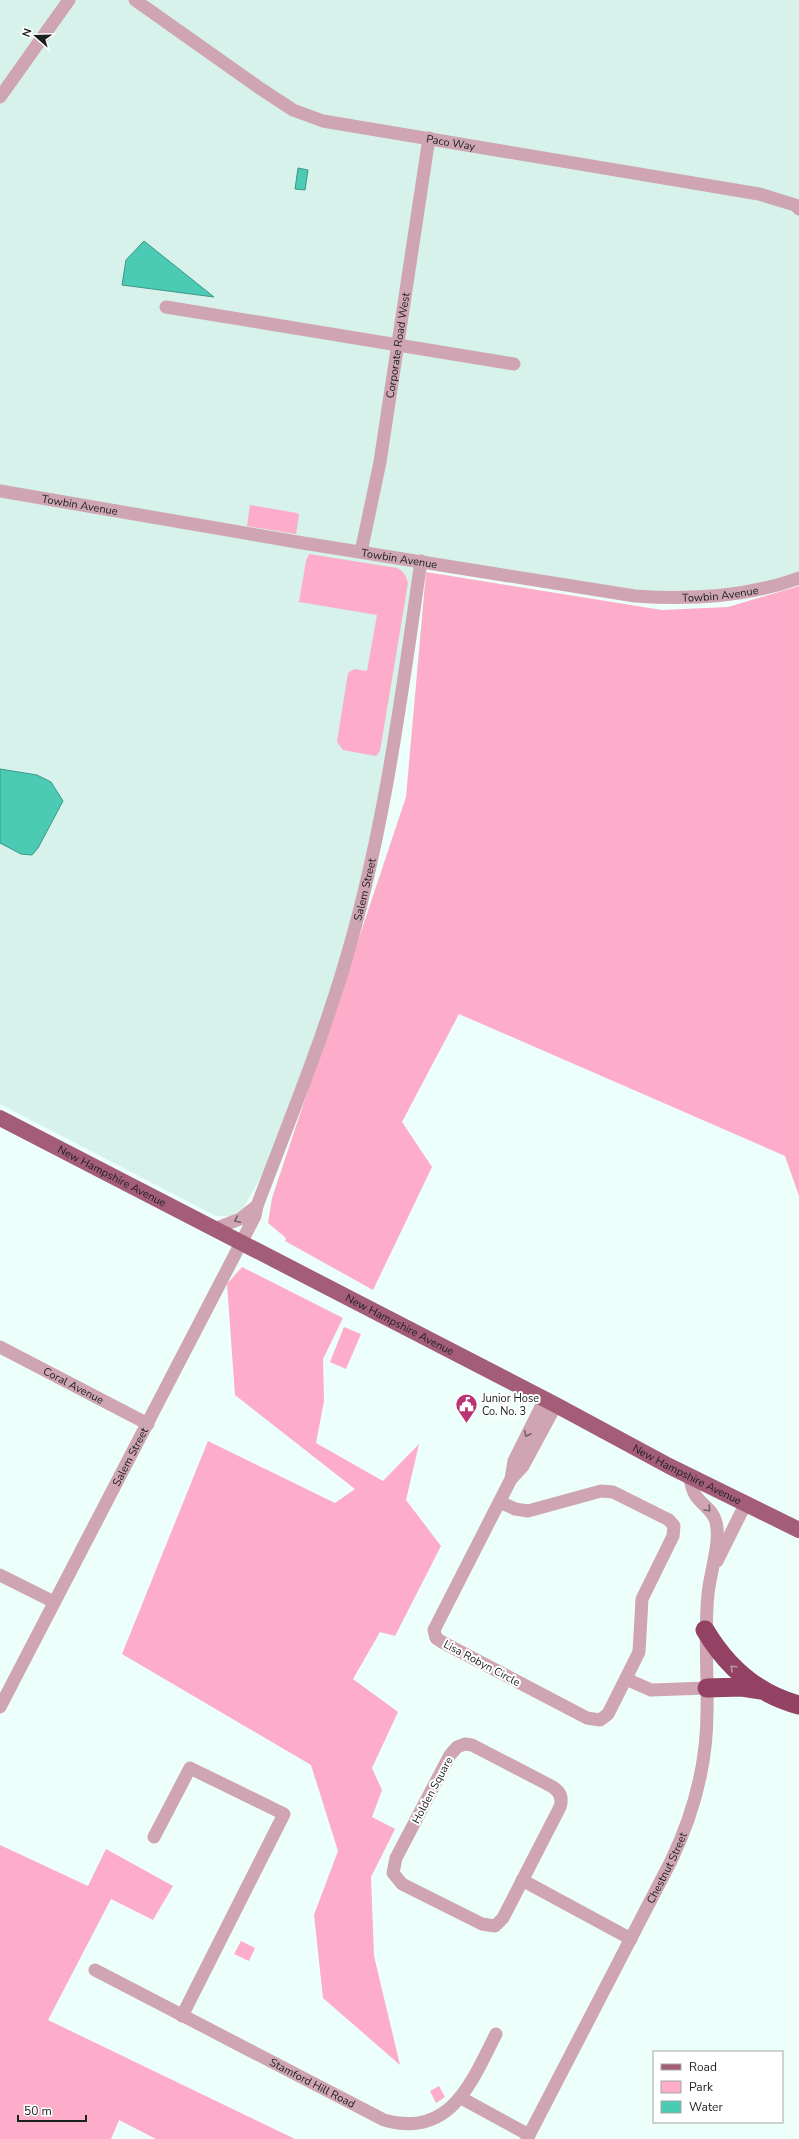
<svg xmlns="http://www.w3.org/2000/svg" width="799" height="2139" font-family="'Nunito Sans',sans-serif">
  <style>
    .built { fill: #d7f1eb }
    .green { fill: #fdacc9 }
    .water { fill: #4bcab4; stroke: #3c9787 }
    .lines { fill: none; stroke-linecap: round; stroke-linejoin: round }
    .minor { stroke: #cfa5b3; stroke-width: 13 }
    .major { stroke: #a45d78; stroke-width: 16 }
    .highway { stroke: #934263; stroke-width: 19 }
    .oneway { stroke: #746268 }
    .oneway2 { stroke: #c497a9 }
    .labels { text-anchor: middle; stroke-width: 4; stroke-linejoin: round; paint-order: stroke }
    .street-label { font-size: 11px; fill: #181f1d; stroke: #fff }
    .poi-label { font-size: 11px; fill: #181f1d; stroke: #fff; text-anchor: start }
  </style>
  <rect width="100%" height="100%" fill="#edfffa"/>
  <path class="built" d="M0,0h799v578l-132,20 -246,-37 -24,161 -56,253 -62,171 -35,61 -12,9h-16l-216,-112z"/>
  <path class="green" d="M250,505l47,8 2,2 -3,19 -49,-8z
    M309,554l88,14c7,3 9,8 11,15l-28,168 -4,5 -33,-6 -6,-8 11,-69 6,-4 13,2 10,-56 -78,-13 7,-41z
    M426,572l236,38 66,-3 71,-21v610l-14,-40 -326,-142 -57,108 30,45 -59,123 -88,-49 1,-3 -18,-15 4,-25 134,-401z
    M242,1267l101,51 -20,41 1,42 -8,42 67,38 36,-37 -13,56 35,46 -46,90 -15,-4 -27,47 45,33 -26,56 10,22 -10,27 23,12 -24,48 3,79 26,109 -77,-67 -9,-83 24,-64 -27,-86 -189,-111 86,-213 127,62 20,-14 -120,-94 -8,-111z
    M344,1327l17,7 -15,35 -16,-7z
    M0,1845l88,41 18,-37 67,37 -20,34 -42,-21 -63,121 247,119h-139l-37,-19 -8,19h-111z
    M241,1941l14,7 -6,13 -15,-7z
    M439,2086l6,11 -9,6 -6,-12z"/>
  <path class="water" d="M298,168l10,2 -3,20 -10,-1z
    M144,241l70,56 -92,-12 4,-25z
    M0,769l37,6 14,7 12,19 -25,47 -6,7 -11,-1 -21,-11z"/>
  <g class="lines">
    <g class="minor">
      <path id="s1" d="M135,0l126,89 32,21 30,11 436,73 36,11 4,4"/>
      <path d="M0,97l69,-97"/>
      <path d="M166,307l348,57"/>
      <path id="s2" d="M0,491l303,52 332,53c55,4 112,1 164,-18"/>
      <path id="s3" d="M361,552l19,-90 49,-324"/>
      <path d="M214,1229l26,-10 17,-13"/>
      <path id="s4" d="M0,1347l148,77"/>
      <path d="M511,1479l3,-18 31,-62"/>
      <path d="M500,1502l15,7 13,2 73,-20 12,1 56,28 5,6 -1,10 -31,63 -3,53 -31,62 -8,6 -13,-2 -145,-76 -6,-4 -2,-8 77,-151 12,-13 33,-61"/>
      <path d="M717,1561l28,-56"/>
      <path d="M0,1575l54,27"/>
      <path d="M626,1679l25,11 56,-2"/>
      <path id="s5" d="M0,1707l255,-491 2,-10c29,-77 60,-152 84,-230 42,-135 60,-276 80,-415"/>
      <path d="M465,1744l7,1 79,41c9,5 12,12 9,21l-57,111 -8,8 -13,-2 -80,-40 -9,-11 3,-15 54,-103 7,-8z"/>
      <path d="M154,1837l36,-69 94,46 -102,202"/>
      <path d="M522,1880l109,59"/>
      <path id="s6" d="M95,1970l289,150c67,19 88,-39 112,-86"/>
      <path d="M463,2099l66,36"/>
      <path id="s7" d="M527,2139l144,-278c23,-48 36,-96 36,-149 1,-39 -3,-79 1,-118 2,-21 13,-52 8,-72 -3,-12 -13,-16 -20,-26 -4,-5 -5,-14 -7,-20"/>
    </g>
    <path class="major" id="s8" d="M0,1118l556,287 113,61 130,64"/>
    <path class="highway" d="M705,1630c22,37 52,64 94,75
      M707,1688l35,-1 19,3"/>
  </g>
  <defs><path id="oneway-chevron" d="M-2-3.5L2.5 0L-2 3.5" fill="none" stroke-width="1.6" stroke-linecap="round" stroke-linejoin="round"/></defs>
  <g class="oneway">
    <use href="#oneway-chevron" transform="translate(237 1220) rotate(155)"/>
    <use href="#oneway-chevron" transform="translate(527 1434) rotate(117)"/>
    <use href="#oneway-chevron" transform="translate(708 1509) rotate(46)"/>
  </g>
  <use class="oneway2" href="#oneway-chevron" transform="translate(733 1668) rotate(-137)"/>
  <defs>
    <symbol id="civic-pin" viewBox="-11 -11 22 30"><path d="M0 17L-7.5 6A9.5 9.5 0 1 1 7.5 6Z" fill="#ba3372" stroke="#fff"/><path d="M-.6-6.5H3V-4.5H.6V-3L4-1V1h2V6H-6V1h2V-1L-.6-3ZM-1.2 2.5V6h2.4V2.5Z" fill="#fff"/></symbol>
  </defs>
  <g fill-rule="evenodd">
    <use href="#civic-pin" x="454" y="1392" width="25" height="34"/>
  </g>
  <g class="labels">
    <g class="street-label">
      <text dy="4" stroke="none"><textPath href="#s1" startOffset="354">Paco Way</textPath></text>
      <text dy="4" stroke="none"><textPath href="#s3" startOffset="210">Corporate Road West</textPath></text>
      <text dy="4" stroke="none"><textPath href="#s2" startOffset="81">Towbin Avenue</textPath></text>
      <text dy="4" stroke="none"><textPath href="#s2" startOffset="405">Towbin Avenue</textPath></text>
      <text dy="4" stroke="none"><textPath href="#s2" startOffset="729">Towbin Avenue</textPath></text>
      <text dy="4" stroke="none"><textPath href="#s5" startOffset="898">Salem Street</textPath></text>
      <text dy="4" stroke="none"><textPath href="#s8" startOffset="126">New Hampshire Avenue</textPath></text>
      <text dy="4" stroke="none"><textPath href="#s8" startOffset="450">New Hampshire Avenue</textPath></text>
      <text dy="4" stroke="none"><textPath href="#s4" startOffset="83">Coral Avenue</textPath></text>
      <text dy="4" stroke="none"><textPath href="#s5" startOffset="282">Salem Street</textPath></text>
      <text dy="4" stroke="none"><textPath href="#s8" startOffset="774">New Hampshire Avenue</textPath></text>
      <text transform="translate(482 1663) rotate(28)" y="4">Lisa Robyn Circle</text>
      <text transform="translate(432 1790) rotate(-62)" y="4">Holden Square</text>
      <text dy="4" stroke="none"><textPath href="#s7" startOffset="305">Chestnut Street</textPath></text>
      <text dy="4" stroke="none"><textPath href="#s6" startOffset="245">Stamford Hill Road</textPath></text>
    </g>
    <g class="poi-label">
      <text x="482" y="1402">Junior Hose<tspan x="482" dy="13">Co. No. 3</tspan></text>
    </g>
  </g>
  <rect x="653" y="2051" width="130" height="72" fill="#ffffff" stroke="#a3a5a5"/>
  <rect x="661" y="2064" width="20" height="6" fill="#a45d78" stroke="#a3a5a5"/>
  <text x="689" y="2071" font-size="12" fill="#181f1d">Road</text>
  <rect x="661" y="2081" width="20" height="12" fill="#fdacc9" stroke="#a3a5a5"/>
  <text x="689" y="2091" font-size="12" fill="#181f1d">Park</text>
  <rect x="661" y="2101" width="20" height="12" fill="#4bcab4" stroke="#a3a5a5"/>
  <text x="689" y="2111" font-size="12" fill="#181f1d">Water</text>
  <g transform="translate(36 36) rotate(290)" stroke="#ffffff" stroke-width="3" paint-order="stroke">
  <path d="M0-3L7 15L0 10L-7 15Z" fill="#181f1d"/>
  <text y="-6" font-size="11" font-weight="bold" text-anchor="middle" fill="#181f1d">N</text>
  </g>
  <path d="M18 2115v6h68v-6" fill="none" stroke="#181f1d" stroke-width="2"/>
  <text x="24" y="2115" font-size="12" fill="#181f1d" stroke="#ffffff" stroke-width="3" paint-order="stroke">50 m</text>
</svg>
